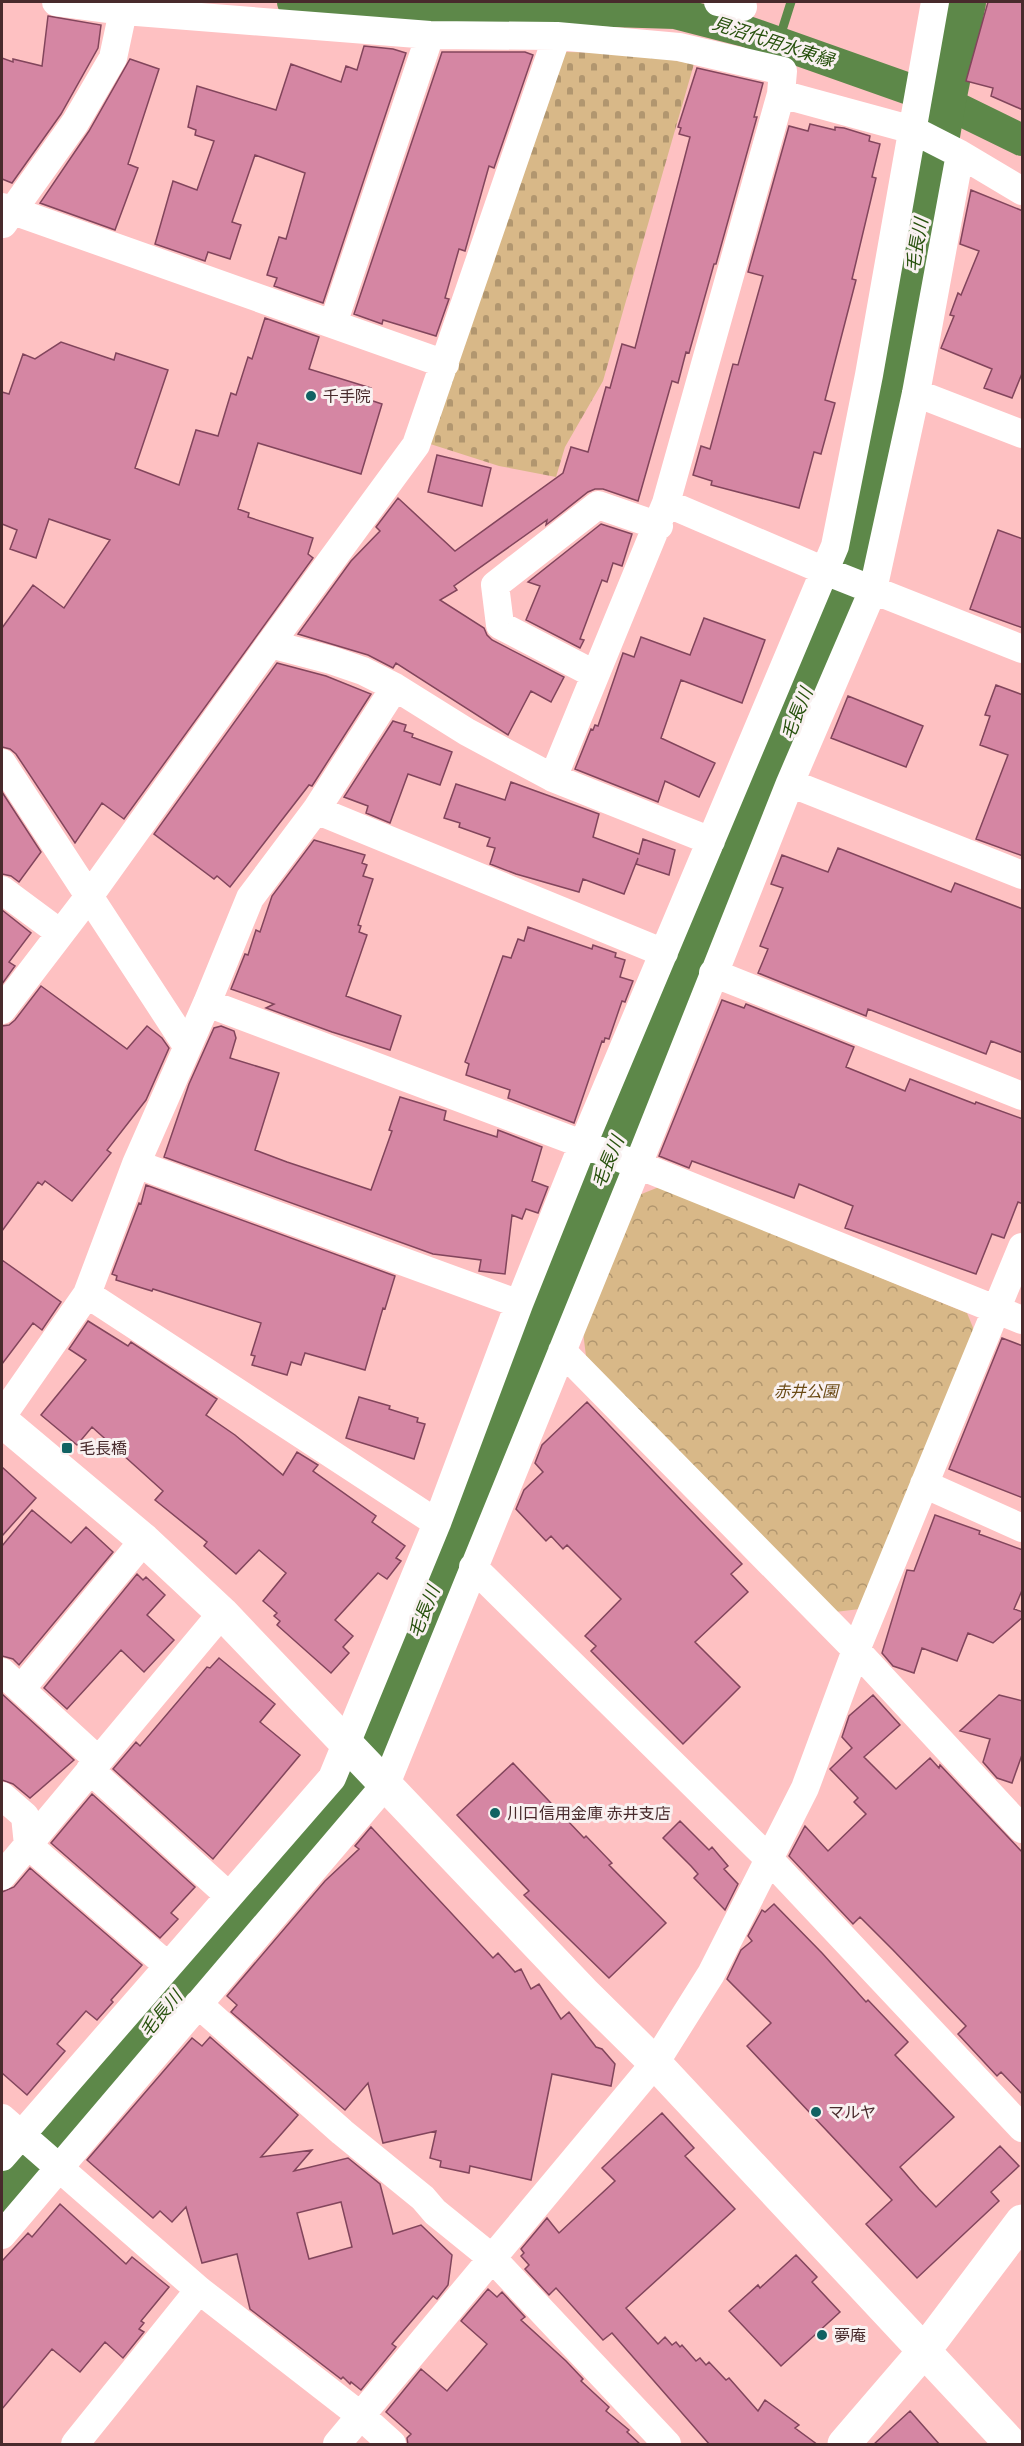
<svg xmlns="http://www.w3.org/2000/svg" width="1024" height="2446" font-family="'Source Serif 4','Noto Sans JP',serif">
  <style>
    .forest { fill: url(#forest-crowns) }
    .cemetery { fill: url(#cemetery-stones) }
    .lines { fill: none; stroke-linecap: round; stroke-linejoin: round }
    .stream { stroke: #5d8849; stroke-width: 9 }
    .canal { stroke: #5d8849; stroke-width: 32 }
    .river { stroke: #5d8849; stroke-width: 52 }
    .building { fill: #d586a3; stroke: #82455c; stroke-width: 1.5; fill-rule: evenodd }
    .street { stroke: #fff; stroke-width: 28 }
    .secondary { stroke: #fff; stroke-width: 33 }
    .poi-dot { fill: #116263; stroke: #f9f1f1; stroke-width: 2 }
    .labels { text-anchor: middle; stroke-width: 6; stroke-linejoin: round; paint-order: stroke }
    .poi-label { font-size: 16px; fill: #482a2c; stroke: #f9f1f1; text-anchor: start }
    .park-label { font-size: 16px; font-style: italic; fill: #6a4a15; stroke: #f9f1f1 }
    .water-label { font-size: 18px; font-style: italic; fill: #27510d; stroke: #f9f1f1 }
  </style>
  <defs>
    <pattern id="forest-crowns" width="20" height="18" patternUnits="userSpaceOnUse" patternTransform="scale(1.5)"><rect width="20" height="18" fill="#d8b888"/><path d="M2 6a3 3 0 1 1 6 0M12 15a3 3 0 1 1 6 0" fill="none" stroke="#b1966f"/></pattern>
    <pattern id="cemetery-stones" width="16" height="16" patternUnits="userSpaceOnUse" patternTransform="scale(1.5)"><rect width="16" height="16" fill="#d8b888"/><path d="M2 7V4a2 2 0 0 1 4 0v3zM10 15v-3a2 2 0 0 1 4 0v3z" fill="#b1966f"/></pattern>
  </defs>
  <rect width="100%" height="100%" fill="#fec1c2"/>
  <path class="forest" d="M659,1187l308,126 7,17 -114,279 -25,3 -249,-256 -3,-24 56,-137z"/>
  <path class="cemetery" d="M563,52l71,1 60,11 -91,317 -38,66 -9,30 -57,-11 -75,-24z"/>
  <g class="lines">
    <path class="stream" d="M778,43l13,-41"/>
    <path class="canal" d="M293,2l142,10 144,-2 96,3 70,18 195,69 82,40"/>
    <path class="river" d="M2,2203l217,-254 53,-66 11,-9 64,-80 48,-109 215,-530 193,-453 23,-75 27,-72 25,-89 62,-366 20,-98"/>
  </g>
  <path class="building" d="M988,2h35v108l-32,-14 2,-8 -27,-7z
    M48,16l53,9 -3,23 -37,66 -49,69 -10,-4v-121l11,4v-3l29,7z
    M364,46l29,3 13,4 -83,250 -49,-17 3,-8 -10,-3 12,-38 7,2 19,-66 -50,-18 -23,67 9,3 -11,34 -22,-7 -3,9 -50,-17 18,-63 24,9 17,-49 -19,-6 1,-5 -8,-3 9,-41 79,24 15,-46 50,18 5,-16 11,4z
    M442,52h83l8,3 -39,113 -5,-2 -24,85 -6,-2 -14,49 4,1 -13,37 -53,-16 -1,4 -28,-10z
    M130,59l29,10 -31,95 10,4 -23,62 -75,-27 49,-72z
    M697,68l66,15 -9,34h3l-41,147h-2l-25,89 -3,-1 -8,31 -6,-2 -34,120 -35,-12h-8l-7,3 -42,33 1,-5 -93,66 3,4 -17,10 44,28 3,7 5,5 72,37 -13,25 -20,-11 -23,44 -112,-72 -3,5 -25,-13 -70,-21 53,-73 29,-30 -4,-4 22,-29 57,53 108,-78 8,-26 17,5 18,-65 4,1 12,-44 13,4 55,-211 -11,-3 2,-6 -3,-1z
    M810,124l25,6v-3l9,1 26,8 -1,5 11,3 -8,33 4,1 -24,101 4,1 -31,120 10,3 -14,51 -7,-2 -15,56 -88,-23 1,-4 -19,-6 8,-29 9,3 23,-85 5,1 25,-89 -15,-4 41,-146 19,5z
    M971,190l52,21v160l-11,27 -28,-10 8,-19 -51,-21 13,-32 -4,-1 8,-22 3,2 18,-44 -19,-7z
    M265,318l54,19 -10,32 62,19 -4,11 15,5 -21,70 -103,-31 -20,66 11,4 -1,4 65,21 -5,16 5,4 -189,261 -22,-16 -27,40 -59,-89 -6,-5 -8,-2v-119l31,-43 31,23 46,-68 -61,-21 -13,39 -26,-9 7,-19 -15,-6v-132l7,2 14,-40 12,5 26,-17 53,18 2,-7 52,17 -33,98 44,17 17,-55 22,6 13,-43 5,2 12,-38 4,2z
    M437,455l54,13 -9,38 -54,-14z
    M601,524l31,10 -10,32 -9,-3 -6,19 -5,-2 -22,59 4,1 -4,8 -54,-28 14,-34 -12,-4z
    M998,530l25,9v89l-53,-19z
    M704,618l61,22 -23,63 -61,-23 -20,58 54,25 -16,34 -34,-16 -7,21 -83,-33 16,-40 2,1 2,-5 3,1 25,-73 11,4 7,-20 49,18z
    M277,663l49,13 45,18 -59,92 -3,-1 -79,102 -13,-11 -3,3 -60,-45z
    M996,685l27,10v161l-47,-17 32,-84 -28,-10 10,-29 -5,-1z
    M848,696l75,30 -17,41 -75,-29z
    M393,721l13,4 -2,6 9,3 -1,3 40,15 -12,33 -32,-11 -18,49 -24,-10 2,-7 -24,-9z
    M511,782l88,32 -6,23 46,17 4,-15 32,11 -6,25 -33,-11 2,-6 -14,36 -41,-15 -4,13 -63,-18 -26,-10 5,-16 -8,-2 3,-8 -31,-11 1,-4 -16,-5 12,-34 49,16z
    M2,792l39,60 -22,30 -8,-6 -9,-2z
    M314,840l51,15 -3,8 5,2 -4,11 10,3 -15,46 3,1 -2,6 8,3 -21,61 55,20 -11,34 -58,-18 -66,-24 8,-4 -43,-15 14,-35 3,1 8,-25 4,2 12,-36z
    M838,848l113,44 4,-9 68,26v144l-32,-12 -5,13 -118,-45 -2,7 -108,-43 10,-24 -8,-3 23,-58 -12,-4 11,-29 46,17z
    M2,910l29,23 -22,29 6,4 -13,18z
    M528,927l64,22 1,-4 23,8 -1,4 10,3 -5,17 13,4 -8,21 -3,-1 -13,38 -4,-1 -1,4 -2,-1 -28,82 -66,-25 2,-8 -44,-15 3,-11 -4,-2 38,-106 8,2 7,-19 6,2z
    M41,986l86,63 20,-23 15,12 7,10 -23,52 -39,50 4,3 -39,48 -27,-20 -3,4 -4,-3 -36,49v-205l7,-1 6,-5z
    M722,1000l22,8 2,-4 108,43 -8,20 59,24 5,-12 65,25 1,-2 47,17v85l-5,-2 -14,36 -12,-4 -16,40 -131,-46 8,-22 -54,-22 -5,14 -102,-37 -3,7 -30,-12z
    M221,1026l13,5 2,7 -6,20 49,15 -24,77 32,12 84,28 21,-59 -3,-1 11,-33 46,14 -2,9 53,17 1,-7 44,17 -10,34 16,6 -10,26 -12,-4 -4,10 -10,-4 -7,59 -26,-3 2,-11 -48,-6 -269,-97 25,-73 25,-56z
    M146,1185l249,91 -10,33 -2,-1 -18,62 -60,-17 -4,12 -10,-3 -4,13 -35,-10 3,-9 -4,-1 10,-32 -108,-34 -1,2 -36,-11 1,-4 -5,-2 27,-71 2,1z
    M2,1260l59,42 -19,28 -9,-7 -31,41z
    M88,1321l40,25 3,-4 86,57 -11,16 29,20 48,40 14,-23 21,13 -5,6 63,45 -4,6 33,24 -9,12 5,3 -14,18 -9,-6 -43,47 18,16 -10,11 6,6 -18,20 -54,-48 3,-4 -6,-5 3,-3 -14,-12 23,-28 -27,-23 -23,24 -32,-28 3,-4 -52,-42 8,-9 -71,-64 -15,18 -36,-30 45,-55 -17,-11z
    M1002,1338l21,8v152l-74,-29z
    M359,1397l31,9 -1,3 29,9 -1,4 8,2 -11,35 -68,-21z
    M587,1402l155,162 -11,10 17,18 -53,50 45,45 -57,57 -92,-93 5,-5 -11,-10 36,-37 -54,-54 -4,4 -12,-13 -5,5 -30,-32 8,-19 19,-18 -8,-9 7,-18z
    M2,1467l34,31 -34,38z
    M32,1510l39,33 15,-16 27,25 -94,113 -6,-6 -11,-3v-110z
    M935,1515l45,16 -1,3 44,16v38l-9,21 9,3v5l-30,26 -25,-10 -11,28 -35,-13 -8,25 -21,-7 -11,-13 25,-83 7,1z
    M137,1574l6,6 3,-3 19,18 -18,20 27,25 -30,32 -23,-22 -54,59 -23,-21z
    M219,1658l56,46 -15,18 40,33 -87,104 -100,-90 23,-27 4,4 67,-79 3,1z
    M2,1694l72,66 -44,38 -17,-14 -11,-4z
    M873,1695l27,30 -36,32 32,32 34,-31 9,10 1,-3 83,88v242l-22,-23 -4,4 -39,-42 8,-8 -73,-76 -33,-33 -7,7 -64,-68 16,-30 23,25 38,-37 -12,-12 4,-4 -28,-29 22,-21 -10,-11 7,-21z
    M999,1695l24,6v51l-11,31 -15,-5 -14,-16 7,-23 -30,-8z
    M513,1763l71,75 2,-2 26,27 -3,2 57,58 -57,55 -85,-83 5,-4 -72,-76z
    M92,1794l103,93 -24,26 7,6 -18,19 -109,-95z
    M680,1821l29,29 3,-3 16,19 -4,3 14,15 -13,26 -31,-32 4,-4 -7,-8 -28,-28z
    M371,1827l122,131 5,-5 17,19 6,-3 10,20 8,-5 22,35 8,-7 27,35 6,2 13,15 -4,22 -59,-12 -21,106 -61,-14 -1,7 -29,-6 1,-6 -11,-3 6,-27 -53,12 -15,-60 -23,27 -114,-98 6,-7 -10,-9 98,-115 34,-32 -4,-3z
    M30,1868l112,97 -31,35 2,2 -16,18 -11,-9 -29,33 8,7 -38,44 -25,-22v-181l12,-5z
    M774,1904l48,49 44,49 2,-2 40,42 -13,13 59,62 -54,50 19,22 17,18 64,-61 19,20 -28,26 8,9 -82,77 -51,-54 26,-24 -145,-154 24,-23 -44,-44 14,-29 11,-9 -4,-5 14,-26 3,2z
    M210,2037l88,78 -37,42 51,-7 -18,21 54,-13 32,26 13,50 28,-9 31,30 -4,30 -11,14 -4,-3 -41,48 4,3 -35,43 -10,-8 -1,2 -7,-7 -2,2 -91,-70 -13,-55 -35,9 -16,-56 -14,15 -12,-11 -7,7 -66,-58 105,-122 10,8zM341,2202l11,45 -43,12 -12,-46z
    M662,2113l32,35 -9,8 50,53 -109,99 32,36 7,-7 7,8 4,-3 4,5 2,-2 14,16 4,-3 6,7 3,-3 17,18 3,-2 29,33 7,-11 34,25 -4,3 23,17h-108l-98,-112 -9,7 -47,-52 -7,7 -24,-26 4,-4 -8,-9 3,-3 -3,-4 26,-31 12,15 56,-52 -13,-13z
    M60,2204l66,60 6,-7 37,30 -28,34 3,2 -5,6 5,3 -21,26 -18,-16 -25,30 -28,-23 -50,60v-148l26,-28 4,4z
    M796,2255l21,22 -5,5 28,30 -59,54 -52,-55 29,-26 2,3z
    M488,2289l9,8 5,-5 23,25 -4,3 45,41 17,18 -2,2 28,26 -3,4 23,19 -2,2 14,13h-233l-1,-7 4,-4 -25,-22 35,-43 26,22 40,-47 -26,-23z
    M910,2411l30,34h-67z"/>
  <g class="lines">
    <path class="street" d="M56,2l68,9 306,24 127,1 122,11 104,24 -2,23 -115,409 -113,275
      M718,2l25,5 -1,-5
      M781,94l132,36 47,24 62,37
      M2,207l443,157
      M3,224l72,-101 38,-65 12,-56
      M333,324l97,-289
      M916,393l106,41
      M666,503l159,68 197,78
      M270,644l146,-199 141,-409
      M594,674l-94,-49 -5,-40 103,-80 61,21
      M2,763l185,283
      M790,783l232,92
      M316,810l348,143
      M2,890l58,43
      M713,973l309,123
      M207,1003l431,162 384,155
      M2,1010l88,-115 180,-251 61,16 32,11 32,16 72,45 86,46 158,63
      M136,1164l383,140
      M87,1294l350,229
      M562,1351l294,299 166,179
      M2,1416l85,-122 49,-130 71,-161 43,-105 66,-88 79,-123
      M924,1484l98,44
      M473,1567l296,292 253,269
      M2,1672l96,88
      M21,1689l123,-149
      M90,1770l139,126
      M2,1796l23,20 3,29 140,121
      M2,1876l220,-263
      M198,2004l144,128 81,66 12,14 58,47 174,185
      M2,2118l197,172 162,126 31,28
      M2,2157l330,-379 105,-255 82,-219 64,-160 252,-598 34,-171 66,-373
      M2,2235l384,-451 252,-619 152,-382 83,-193 43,-197 44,-239
      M75,2444l124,-154
      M337,2444l318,-381 56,-89 94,-186 51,-138 166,-403"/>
    <path class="secondary" d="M2,1421l142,119 78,73 361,379 72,71 356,381
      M844,2444l80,-93 98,-130"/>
  </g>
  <g class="poi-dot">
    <circle cx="311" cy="396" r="6"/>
    <rect x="61" y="1442" width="12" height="12" rx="3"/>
    <circle cx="495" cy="1813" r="6"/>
    <circle cx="816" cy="2112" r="6"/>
    <circle cx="822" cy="2335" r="6"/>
  </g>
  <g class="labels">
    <g class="poi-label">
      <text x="323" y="402">千手院</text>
      <text x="79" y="1454">毛長橋</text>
      <text x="507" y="1819">川口信用金庫 赤井支店</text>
      <text x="828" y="2118">マルヤ</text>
      <text x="834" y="2341">夢庵</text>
    </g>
    <g class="park-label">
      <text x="806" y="1397">赤井公園</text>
    </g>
    <g class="water-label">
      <text transform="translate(773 42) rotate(18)" y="6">見沼代用水東縁</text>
      <text transform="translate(917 245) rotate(-80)" y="6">毛長川</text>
      <text transform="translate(797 714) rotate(-68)" y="6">毛長川</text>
      <text transform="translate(608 1162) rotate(-67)" y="6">毛長川</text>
      <text transform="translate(424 1612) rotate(-68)" y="6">毛長川</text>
      <text transform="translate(161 2014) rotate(-50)" y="6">毛長川</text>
    </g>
  </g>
  <rect width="1024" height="2446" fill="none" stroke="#482a2c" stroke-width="6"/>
</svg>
